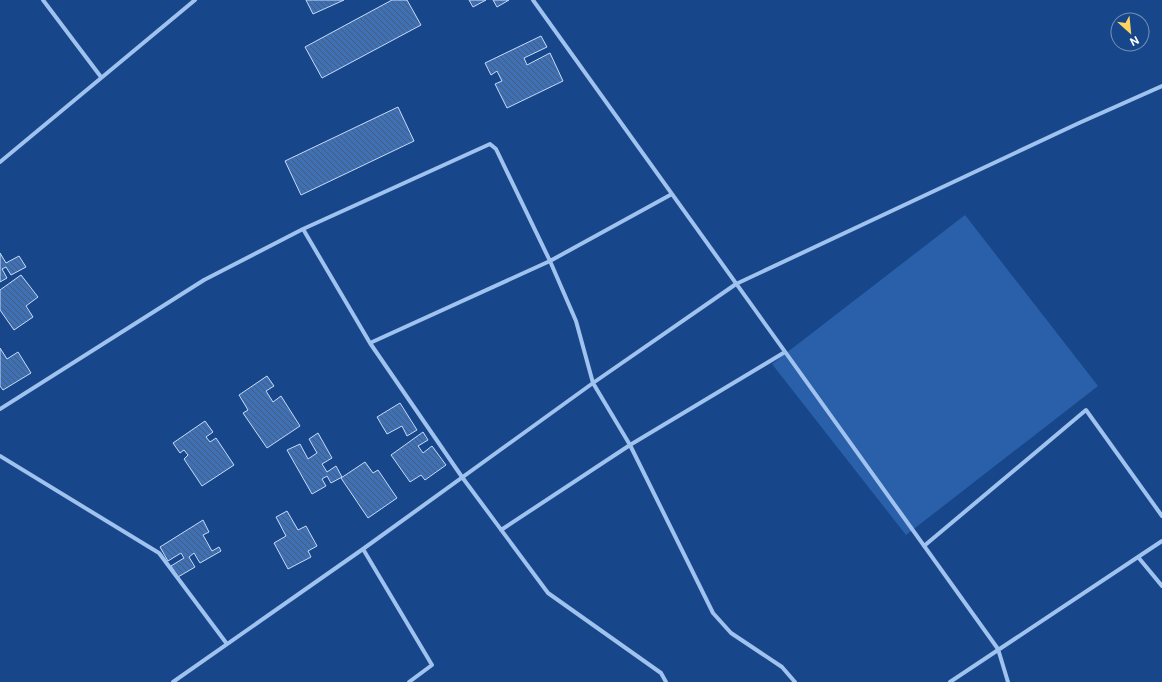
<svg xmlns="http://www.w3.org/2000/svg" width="1162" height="682" font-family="'Public Sans',sans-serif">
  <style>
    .pitch { fill: #2960a9 }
    .building { fill: url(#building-back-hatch); stroke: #c6dcfb }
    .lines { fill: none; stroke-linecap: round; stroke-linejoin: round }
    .minor { stroke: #a0c2ef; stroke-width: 4 }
  </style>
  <defs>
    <pattern id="building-back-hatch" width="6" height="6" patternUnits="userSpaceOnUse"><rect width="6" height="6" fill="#3f70b3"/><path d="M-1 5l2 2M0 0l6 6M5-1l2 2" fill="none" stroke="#465c7a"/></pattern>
  </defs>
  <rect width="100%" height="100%" fill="#17478a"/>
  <path class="pitch" d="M965,215l133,171 -192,149 -134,-171z"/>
  <path class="building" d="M306,0h38l-31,14z
    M392,0h15l14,25 -99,53 -17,-31z
    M469,0h17l-13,7z
    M493,0h16l-12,7z
    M541,36l6,11 -23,11 3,7 23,-12 13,28 -56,27 -12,-24 7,-3 -5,-10 -6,4 -6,-12z
    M398,107l16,34 -113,54 -16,-34z
    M0,253l6,10 13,-7 7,11 -15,8 -5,-8 -4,2 5,9 -7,4z
    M21,275l17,22 -12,9 7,11 -19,13 -14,-20v-20z
    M0,348l7,11 11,-7 13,21 -28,17 -3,-4z
    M267,376l7,10 -8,5 7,11 8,-6 19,30 -33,22 -24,-35 5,-3 -9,-15z
    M400,403l17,27 -10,6 -5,-10 -15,8 -10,-17z
    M205,421l8,11 -7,5 4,5 6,-4 18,27 -32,21 -18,-27 4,-4 -4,-5 -4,3 -7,-10z
    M423,432l5,8 -10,6 5,7 9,-7 14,19 -21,15 -4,-5 -11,7 -19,-27z
    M318,433l14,25 -10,6 5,8 9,-6 6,11 -11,6 -4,-7 -5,3 4,7 -14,8 -25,-44 13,-6 8,15 9,-6 -8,-14z
    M365,462l8,11 5,-3 19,28 -29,20 -27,-40z
    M287,511l11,19 8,-4 11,20 -9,5 3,6 -23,12 -14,-26 12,-7 -10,-19z
    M203,520l6,12 -6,3 9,16 7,-4 2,4 -21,12 -6,-10 -5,4 6,10 -17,10 -7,-11 13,-8 -3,-5 -13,8 -8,-14z"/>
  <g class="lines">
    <path class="minor" d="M43,0l58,77
      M533,0l465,649 10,33
      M0,162l195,-162
      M303,229l67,114 92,134 86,116 113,80 5,9
      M370,343l180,-82 122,-67
      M0,409l204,-129 99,-51 187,-85 6,5 54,112 26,60 17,62 37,62 83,168 18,20 51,34 13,15
      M0,456l159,97 68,91
      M501,530l129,-85 155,-93
      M924,546l162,-136 76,106
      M363,549l69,116 -23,17
      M1138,557l24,29
      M173,682l190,-133 230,-166 143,-99 343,-161 83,-37
      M950,682l212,-141"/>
  </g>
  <g transform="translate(1130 32) rotate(153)"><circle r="19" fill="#17478a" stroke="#7491b9"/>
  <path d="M0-3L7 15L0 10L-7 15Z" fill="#ffd45d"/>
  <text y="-6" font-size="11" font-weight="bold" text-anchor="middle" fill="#ffffff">N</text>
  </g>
</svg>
